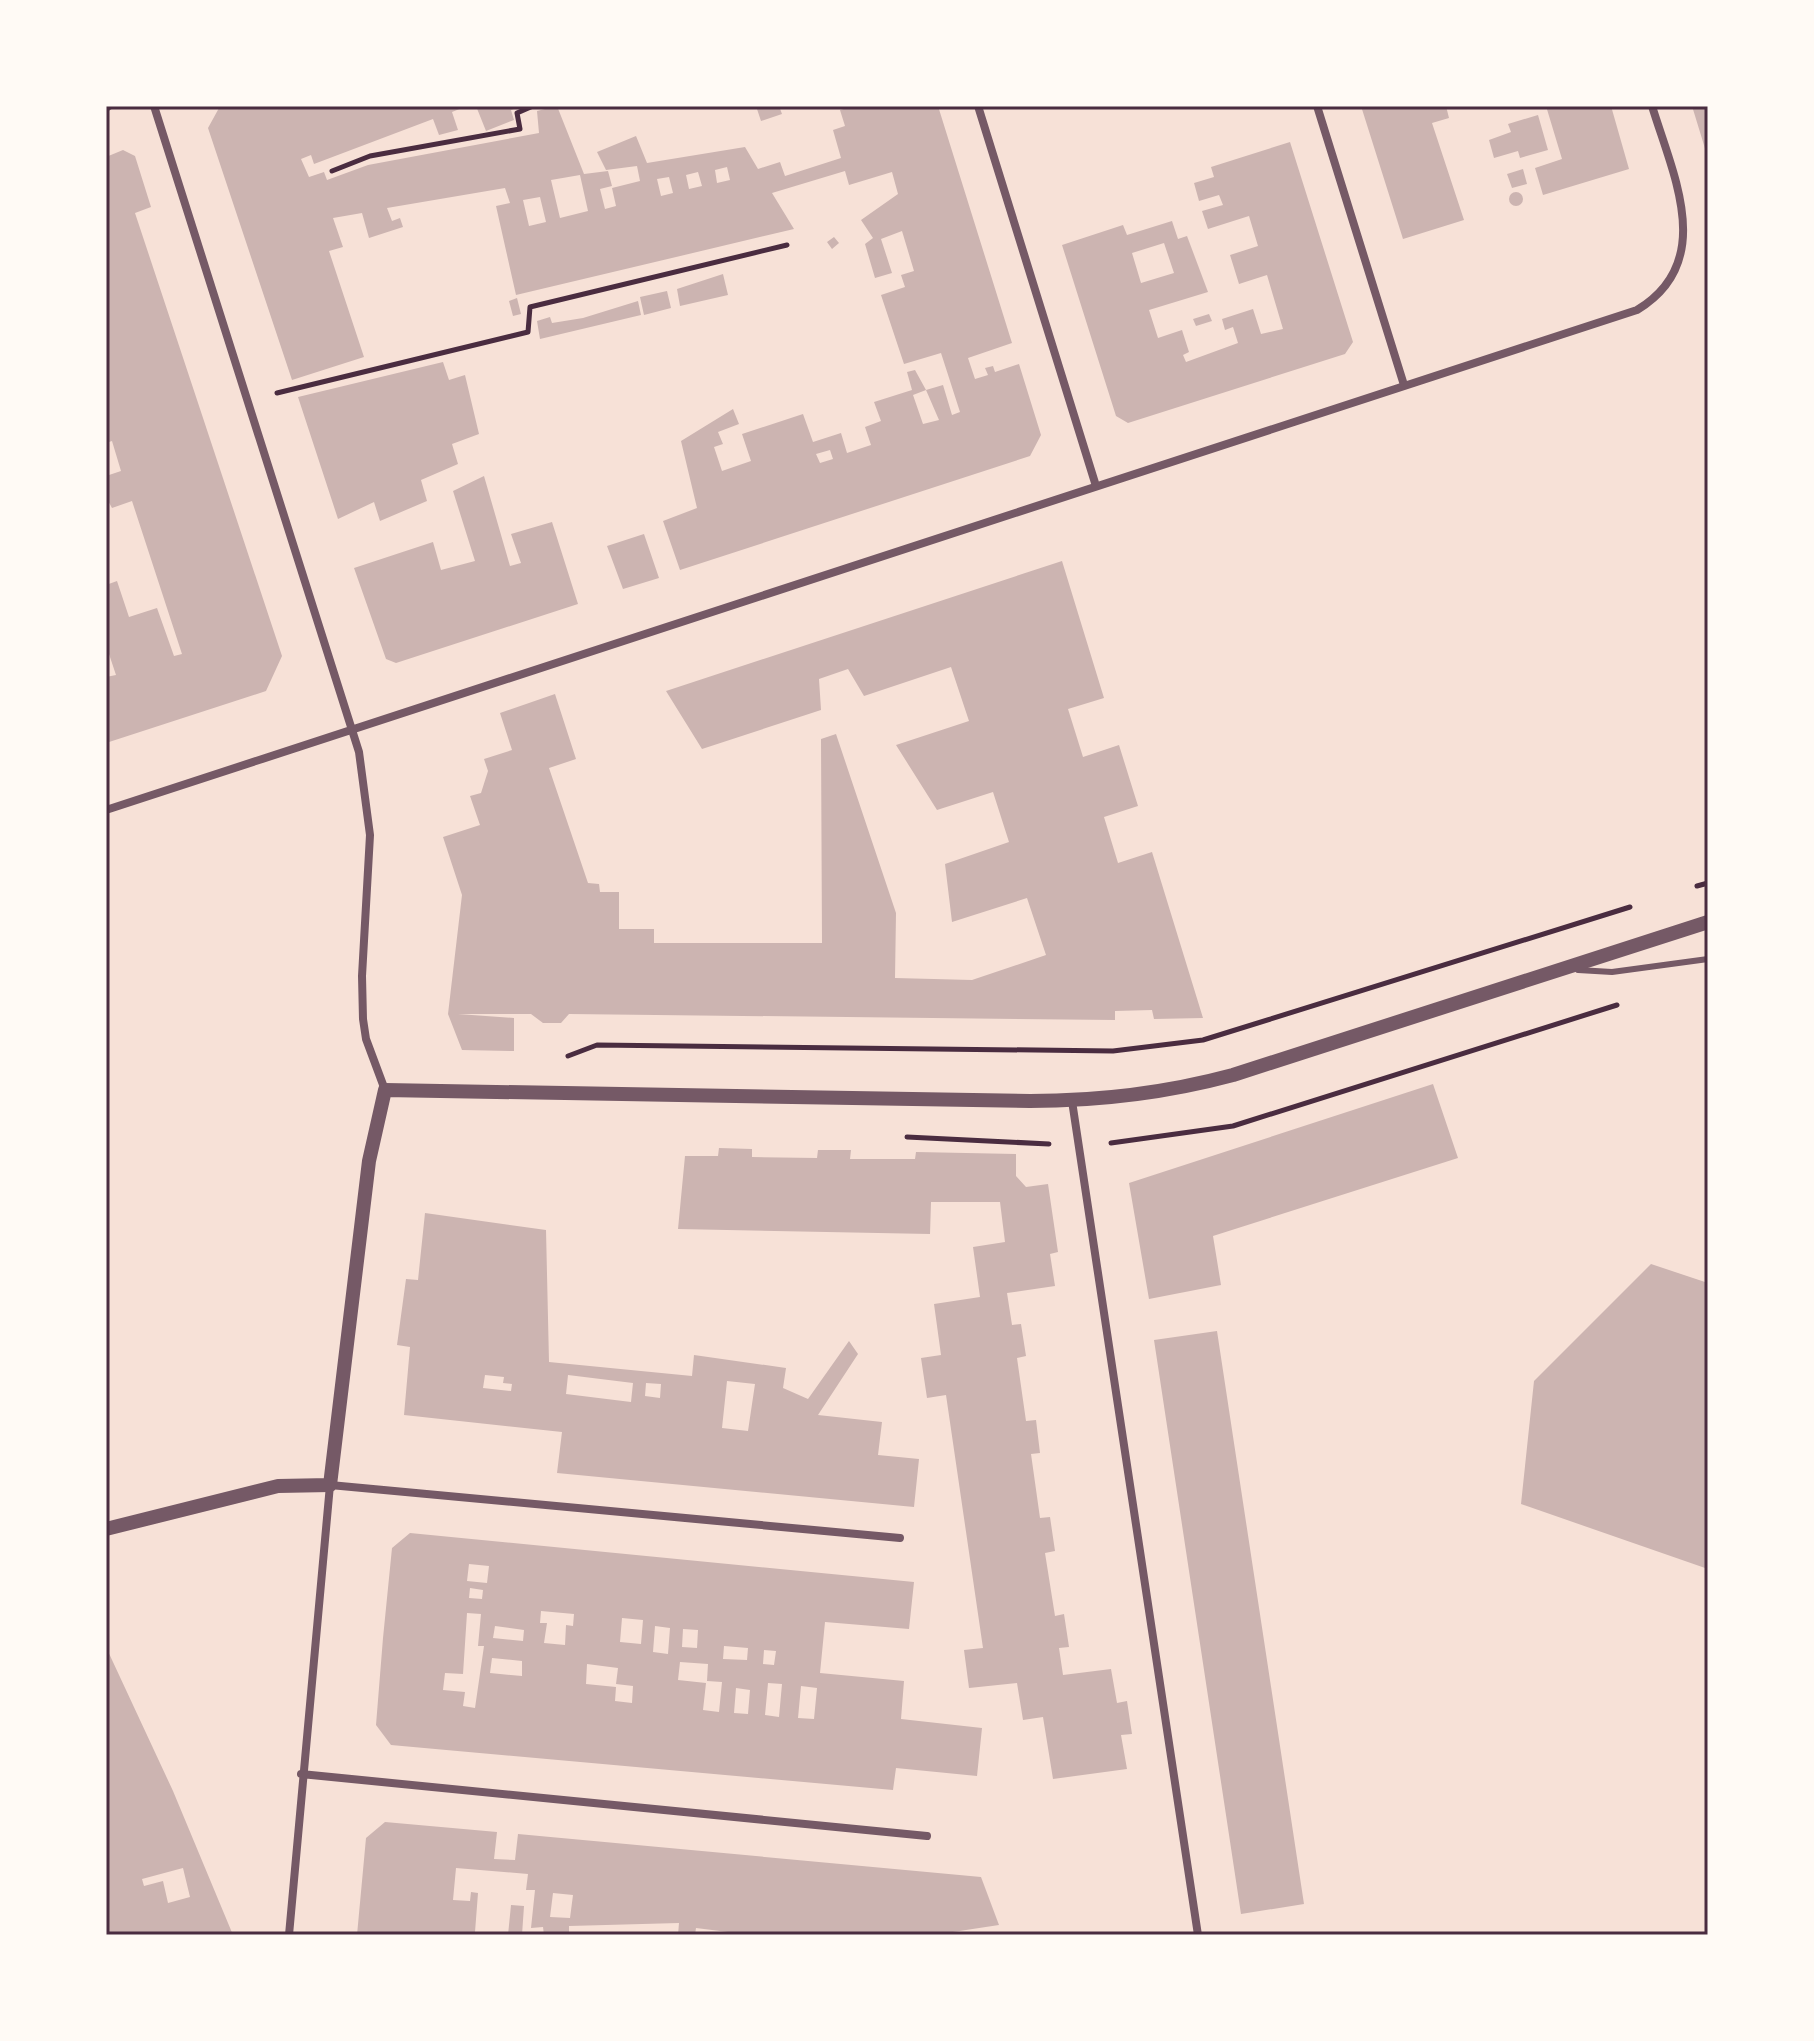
<svg xmlns="http://www.w3.org/2000/svg" width="1814" height="2041" font-family="Commissioner,sans-serif">
  <style>
    .building { fill: #ccb4b1; fill-rule: evenodd }
    .lines { fill: none; stroke-linecap: round; stroke-linejoin: round }
    .path { stroke: #4a2c40; stroke-width: 5 }
    .service { stroke: #755966; stroke-width: 6 }
    .minor { stroke: #755966; stroke-width: 8 }
    .tertiary { stroke: #755966; stroke-width: 14 }
    .neatline { fill: none; stroke: #4a2c40; stroke-width: 3 }
  </style>
  <rect width="100%" height="100%" fill="#f7e1d7"/>
  <path class="building" d="M224,106h243l-15,6 6,18 -19,5 -6,-16 -119,45 -3,-9 -10,4 8,18 15,-5 3,8 41,-15 171,-32 -2,-22 20,-5 27,68 24,-3 4,15 -12,3 5,20 11,-3 -4,-18 28,-7 -3,-15 -31,4 -9,-18 39,-16 11,27 98,-16 13,22 22,-7 5,14 56,-18 -8,-28 12,-4 -5,-16 15,-4h83l74,237 -44,15 7,21 13,-4 -3,-7 8,-2 2,6 24,-8 22,71 -11,21 -350,114 -17,-49 34,-13 -16,-67 52,-32 6,15 -21,8 5,12 -9,3 8,24 29,-10 -9,-27 61,-20 10,28 28,-9 6,20 24,-8 -6,-18 16,-6 -7,-19 38,-12 -5,-18 8,-2 11,20 -13,5 10,29 16,-4 -13,-30 17,-5 9,30 8,-3 -19,-59 -37,11 -23,-69 24,-8 -4,-12 13,-4 -12,-40 -21,8 11,34 -17,5 -10,-34 8,-6 -12,-18 37,-26 -6,-22 -43,13 -4,-14 -73,22 22,36 -278,66 -20,-89 14,-3 -5,-15 -118,20 5,13 8,-3 3,9 -34,11 -7,-25 -29,5 10,29 -14,4 35,106 -72,23 -84,-252 11,-20zM727,167l3,13 -13,3 -2,-13zM698,172l4,14 -13,3 -3,-14zM580,175l8,36 -28,7 -9,-38zM669,177l4,16 -12,3 -4,-17zM540,197l6,25 -17,4 -6,-26zM830,450l3,9 -13,4 -4,-9z
    M476,106h46l-11,4 3,10 -28,11z
    M756,106h23l3,8 -21,7z
    M1361,106h85l3,12 -17,5 32,97 -61,19z
    M1546,106h65l18,63 -86,26 -8,-27 27,-9z
    M1692,106h16v49h-1z
    M1538,115l10,35 -28,8 -2,-7 -24,7 -5,-18 22,-8 -3,-8z
    M1290,142l63,200 -8,12 -217,69 -12,-7 -54,-171 61,-20 4,10 45,-14 6,18 9,-3 21,56 -59,18 9,28 24,-8 7,22 -6,3 3,7 52,-19 -5,-16 -8,3 -3,-11 31,-10 8,25 22,-5 -16,-54 -28,9 -9,-29 28,-9 -9,-30 -41,13 -6,-18 21,-6 -4,-10 -20,6 -5,-18 20,-6 -3,-10zM1164,243l10,30 -33,10 -9,-30z
    M123,150l12,6 16,51 -16,6 147,443 -16,35 -160,52v-66l10,-2 -10,-30v-60l11,-4 12,36 28,-9 17,48 8,-2 -50,-153 -20,7 -6,-11v-21l15,-5 -9,-30 -6,2v-286z
    M1523,169l4,15 -15,4 -5,-14z
    M1509 199a7 7 0 1 1 14 0a7 7 0 1 1-14 0Z
    M834,237l5,6 -7,6 -5,-7z
    M723,274l5,21 -48,11 -3,-17z
    M667,291l4,17 -27,7 -4,-18z
    M517,298l4,16 -8,2 -4,-15z
    M638,301l3,14 -101,24 -3,-18 13,-4 2,6 31,-5z
    M1209,314l3,7 -16,5 -3,-7z
    M443,362l6,18 16,-5 14,59 -27,10 6,20 -37,16 6,21 -47,20 -6,-19 -36,17 -40,-122z
    M484,476l26,90 11,-3 -10,-29 41,-12 26,82 -182,59 -10,-4 -32,-91 79,-26 8,28 34,-9 -22,-70z
    M644,534l15,44 -36,11 -16,-43z
    M1062,561l42,137 -36,11 15,48 36,-12 19,61 -34,11 14,46 34,-11 51,166 -49,1 -2,-9 -37,1v9l-546,-6 -8,9h-18l-12,-9h-73l56,4v33l-52,-1 -14,-36 14,-119 -19,-58 37,-12 -10,-29 11,-3 7,-22 -4,-12 28,-9 -12,-37 55,-19 21,65 -27,9 39,115 11,1 1,8h19v37h35v14h168l-1,-204 15,-5 60,179 -1,65 77,2 74,-25 -19,-57 -75,24 -7,-58 64,-22 -16,-50 -56,18 -41,-65 73,-24 -18,-54 -87,29 -16,-27 -29,10 2,31 -119,39 -36,-58z
    M1433,1084l25,74 -245,78 8,49 -72,14 -20,-116z
    M719,1148l33,1v8l65,1 1,-8h33l-1,9h65l1,-7 100,2v22l10,11 22,-3 10,68 -8,2 5,32 -48,7 5,32 9,-1 5,32 -9,2 9,63 10,-1 4,33 -9,1 9,64 10,-1 5,34 -10,2 10,63 9,-2 5,33 -10,1 4,27 48,-6 6,34 10,-2 5,33 -11,1 6,34 -74,10 -10,-62 -20,3 -6,-37 -48,5 -5,-38 19,-2 -37,-253 -19,3 -6,-40 20,-3 -7,-51 46,-7 -7,-50 32,-5 -5,-40h-69l-1,32 -252,-5 7,-73h33z
    M425,1213l121,17 3,132 143,14 2,-21 92,13 -3,20 25,11 41,-58 9,13 -40,61 64,7 -4,33 41,4 -5,48 -357,-34 5,-41 -158,-17 6,-68 -13,-2 9,-66 12,1zM485,1375l19,2 -1,6 9,1 -1,7 -28,-3zM568,1375l65,8 -2,19 -65,-8zM727,1381l28,3 -7,47 -26,-3zM646,1383l15,1 -1,14 -15,-2z
    M1651,1264l57,19v286l-187,-65 13,-123z
    M1217,1331l87,573 -63,10 -87,-574z
    M410,1533l504,49 -5,47 -84,-7 -5,51 84,8 -3,38 81,9 -5,48 -81,-8 -3,22 -502,-45 -15,-20 7,-87 9,-90zM469,1564l20,2 -2,17 -20,-2zM470,1588l13,2 -1,9 -13,-1zM541,1611l33,3 -1,12 -7,-1 -1,20 -21,-2 3,-20h-7zM467,1613l14,1 -3,32h6l-9,62 -12,-2 2,-14 -22,-2 2,-17 18,1zM622,1618l21,2 -2,24 -21,-2zM495,1626l29,4 -1,11 -30,-3zM655,1626l15,2 -2,26 -15,-2zM683,1629l15,1 -1,18 -15,-1zM724,1646l24,2 -1,12 -24,-1zM764,1650l12,1 -2,14 -11,-1zM492,1658l30,3v15l-32,-3zM680,1662l28,2 -1,17 15,1 -3,30 -16,-2 3,-27 -28,-3zM587,1664l31,4 -2,16 17,2 -1,17 -17,-2 1,-14 -30,-3zM768,1683l14,1 -3,33 -14,-2zM801,1686l16,2 -3,31 -16,-1zM736,1688l14,2 -2,24 -14,-1z
    M106,1647l67,144 60,144h-127zM183,1868l7,29 -22,6 -5,-22 -19,5 -2,-7z
    M385,1822l112,10 -3,27 21,1 3,-26 463,43 18,48 -66,10h-205v-3l-32,-4 -1,7h-17l1,-12 -110,3v9h-25l-1,-8 -12,1 4,-38h-9l2,-16 -72,-6 -3,32 17,1 1,-9 7,1 -3,39 10,3h-128l9,-97zM553,1893l20,2 -3,23 -20,-1z
    M511,1905l13,1 -2,29h-14z"/>
  <g class="lines">
    <path class="path" d="M332,171l38,-15 150,-27 -3,-16 16,-7
      M277,393l251,-61 2,-25 257,-62
      M1697,886l11,-3
      M568,1056l29,-11 516,6 90,-11 427,-133
      M907,1137l142,7
      M1111,1143l122,-17 384,-121"/>
    <path class="service" d="M1578,970l34,2 96,-13"/>
    <path class="minor" d="M154,106l205,646 11,83 -8,141 1,43 3,20 19,51
      M978,106l118,380
      M1317,106l87,279
      M106,108l3,-2
      M106,810l1531,-500c80,-48 36,-135 15,-204
      M1072,1101l126,834
      M301,1774l626,62
      M289,1935l41,-450 570,53"/>
    <path class="tertiary" d="M106,1529l172,-43 52,-1 39,-324 16,-71 645,11c69,0 136,-8 203,-26l475,-153"/>
  </g>
  <rect width="1814" height="2041" fill="none" stroke="#fffaf5" stroke-width="216"/>
  <rect x="108" y="108" width="1598" height="1825" class="neatline"/>
</svg>
